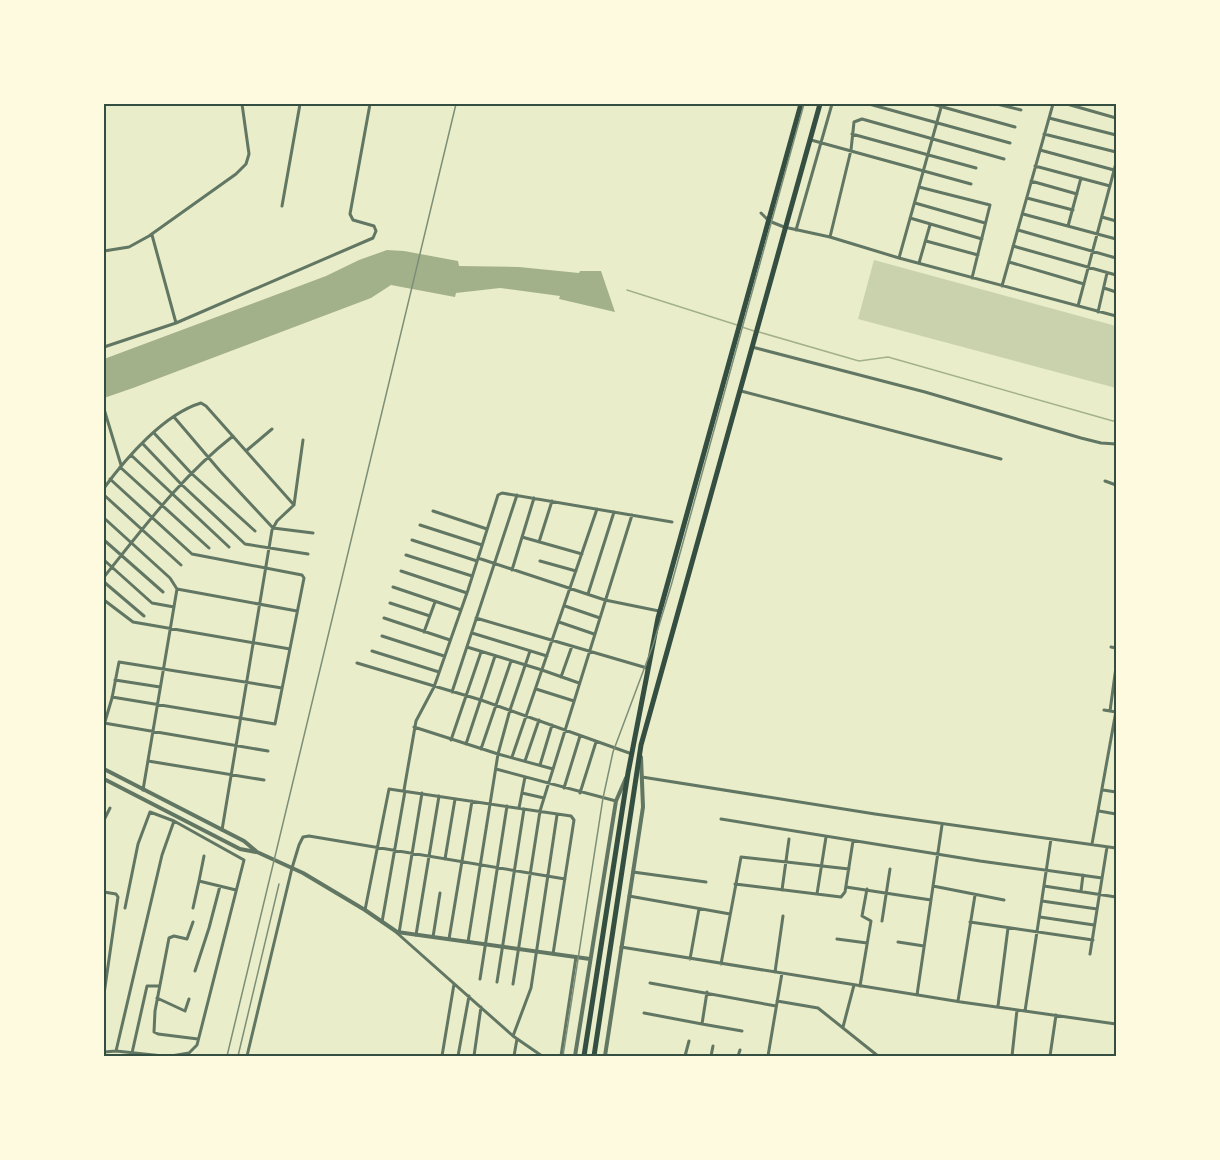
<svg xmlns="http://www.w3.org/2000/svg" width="1220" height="1160" font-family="'Exo 2',sans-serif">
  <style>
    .green { fill: #cad2ad }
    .water { fill: #a3b18a }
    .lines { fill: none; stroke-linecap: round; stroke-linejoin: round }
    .stream { stroke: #a3b18a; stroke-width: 1.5 }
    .minor { stroke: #617663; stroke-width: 3 }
    .tertiary { stroke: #617663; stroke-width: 4 }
    .trunk { stroke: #344e41; stroke-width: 5 }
    .rail { stroke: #7c8e77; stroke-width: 1.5 }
    .neatline { fill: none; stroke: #344e41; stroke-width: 2 }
  </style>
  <rect width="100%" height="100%" fill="#e9edc9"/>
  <path class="green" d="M874,260l242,66v62l-258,-69z"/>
  <path class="water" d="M387,250l17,1 54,10 1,5 60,1 60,6 1,-2h21l14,41 -56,-13 1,-3 -60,-8 -44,5 -1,4 -64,-12 -20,13 -238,90 -29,10v-39l222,-83 33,-16z"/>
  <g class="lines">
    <path class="stream" d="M627,290l110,35
      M742,327l12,4
      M759,332l100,29 29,-4 225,64 3,-1"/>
    <path class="minor" d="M869,104l141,39
      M932,104l83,23
      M997,104l24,6
      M1067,104l49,14
      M1049,118l67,17
      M852,134l124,34
      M1044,134l72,18
      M811,140l160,44
      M1040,150l74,20
      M1035,166l75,20
      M1031,181l46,13
      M919,187l71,18 -18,73
      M1027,198l46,12
      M915,203l70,20
      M282,206l18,-102
      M761,213l8,8 15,6 46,10 69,21 217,58
      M1023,214l93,25
      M1102,217l14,4
      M910,218l72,21
      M1068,226l13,-48
      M796,230l36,-126
      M1018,230l98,28
      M152,235l24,88
      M830,237l21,-87 3,-28 8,-3 142,40
      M926,241l52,14
      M1013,246l103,29
      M104,251l25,-4 20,-11 87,-62 10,-10 3,-10 -7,-50
      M899,258l43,-154
      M1009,262l75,22
      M919,263l11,-38
      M1002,286l51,-182
      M1104,288l12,4
      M1078,306l38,-143
      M1098,312l9,-39
      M104,347l72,-24 197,-85 3,-7 -2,-5 -21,-6 -3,-6 20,-110
      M752,347l173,45 156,46 20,5 15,1
      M741,391l260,68
      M104,409l17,56
      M174,417l46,54 53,57 40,5
      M154,433l37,40 64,58
      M143,444l38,40 64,60 63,10
      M246,451l26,-22
      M131,455l98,92
      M120,467l89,81
      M110,479l82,75 110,21 2,3 -29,146 -163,-27
      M1105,481l11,4
      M104,488c22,-30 60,-74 97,-85l5,3 88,99
      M104,495l77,70
      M433,511l54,18
      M104,518l66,60 7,11
      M420,525l62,20
      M522,537l60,17
      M104,540l59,52
      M412,540l65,21
      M539,542l13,-41
      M406,555l66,21
      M478,558l127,42 54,11
      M104,560l48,43 22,4
      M540,561l36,10
      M512,570l22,-72
      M401,571l66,22
      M104,577c40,-50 78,-101 129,-141
      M104,582l40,34
      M393,587l68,23
      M588,594l26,-82
      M104,600l29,22 157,27
      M390,603l40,13
      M565,606l35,12
      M384,618l66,22
      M476,618l171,50
      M559,622l35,12
      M424,632l11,-30
      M472,633l75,23
      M382,636l62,20
      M467,647l75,23 37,13
      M1111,647l5,1
      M372,651l67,21
      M357,663l124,37 151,54
      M561,677l11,-31
      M115,680l45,7
      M536,689l38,12
      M452,692l65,-197
      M1104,710l12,2
      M1110,711l6,-44
      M104,723l164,28
      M104,725l8,-27 7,-36 163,26
      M414,727l84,27 55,15
      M451,740l30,-88
      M466,744l29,-88
      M481,749l30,-88
      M512,757l85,-248
      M148,761l116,19
      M525,761l14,-41
      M540,765l12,-40
      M496,769l120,32
      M642,777l233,37 241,34
      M564,788l16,-52
      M143,790l34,-201 120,22
      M404,790l12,-69 18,-34 34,-97 30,-95 4,-2 170,29
      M1103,790l13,2
      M522,793l22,5
      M580,793l16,-51
      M519,808l6,-31
      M1099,811l17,3
      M721,819l259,42 122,17
      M104,820l6,-12
      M222,830l50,-300 5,-9 17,-16 9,-65
      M1092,844l24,-133
      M445,859l10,-60
      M633,872l73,10
      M199,881l5,-25
      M735,884l106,13 4,-5 8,-51
      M933,886l71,14
      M1044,886l72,11
      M846,887l85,13
      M782,890l7,-51
      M1081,891l2,-16
      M104,892l12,2 2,3 -14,97
      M817,894l9,-57
      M629,896l101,18
      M1042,901l55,8
      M125,908l13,-64 12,-32 24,9 70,39 -47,185 -8,8 -18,3
      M193,908l6,-27 37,9
      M365,910l24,-121 182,27 3,4 -21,134
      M1040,917l54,8
      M882,921l8,-52
      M193,922l-6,17 -13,-3 -5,2 -14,73 -1,21 4,2 40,5
      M382,922l23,-131
      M970,922l123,18
      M397,933l116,103 29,20
      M399,933l23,-140
      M416,935l23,-139
      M433,937l7,-44
      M449,939l23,-138
      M837,939l30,4
      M468,942l30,-188 12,-44 20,-59
      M898,942l26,4
      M621,947l340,55 155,22
      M1090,954l17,-107
      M690,959l9,-50
      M721,964l20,-107 108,12
      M195,971l14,-43 11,-42
      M775,972l8,-56
      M480,979l27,-173
      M497,982l27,-173
      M650,983l126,23
      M513,984l27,-173 92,-296
      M860,986l11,-65 -9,-5 5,-27
      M917,995l25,-170
      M157,998l28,13 4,-12
      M777,1001l41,7 60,48
      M958,1001l17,-106
      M998,1006l10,-78
      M1025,1011l26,-172
      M644,1013l58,11 5,-32
      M702,1024l40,7
      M843,1027l11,-42
      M513,1036l18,-48 26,-173
      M116,1051l46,-196 12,-34
      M104,1052l12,-1 47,5
      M132,1053l15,-67h12
      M247,1056l45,-188 7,-23 4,-8 6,-1 256,43
      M442,1056l12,-72
      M458,1056l11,-60
      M474,1056l7,-49
      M514,1056l3,-17
      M561,1056l15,-99
      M685,1056l4,-15
      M711,1056l2,-10
      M738,1056l2,-6
      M768,1056l14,-83
      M1012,1056l5,-46
      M1050,1056l6,-41"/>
    <path class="tertiary" d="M104,769l140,72 13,11 46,21 62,37 32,22 193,27
      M104,779l136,70 16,3
      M575,1056l41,-255 10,-23
      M605,1056l38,-249 -2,-50"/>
    <path class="trunk" d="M584,1056l44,-283 30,-155 143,-514
      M594,1056l47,-311 179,-641"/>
    <path class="rail" d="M227,1056l229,-952
      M238,1056l41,-172
      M563,1056l40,-258 10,-46 40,-107 18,-59 133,-482"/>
  </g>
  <rect width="1220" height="1160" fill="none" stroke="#fefae0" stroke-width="210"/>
  <rect x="105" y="105" width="1010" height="950" class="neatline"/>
</svg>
